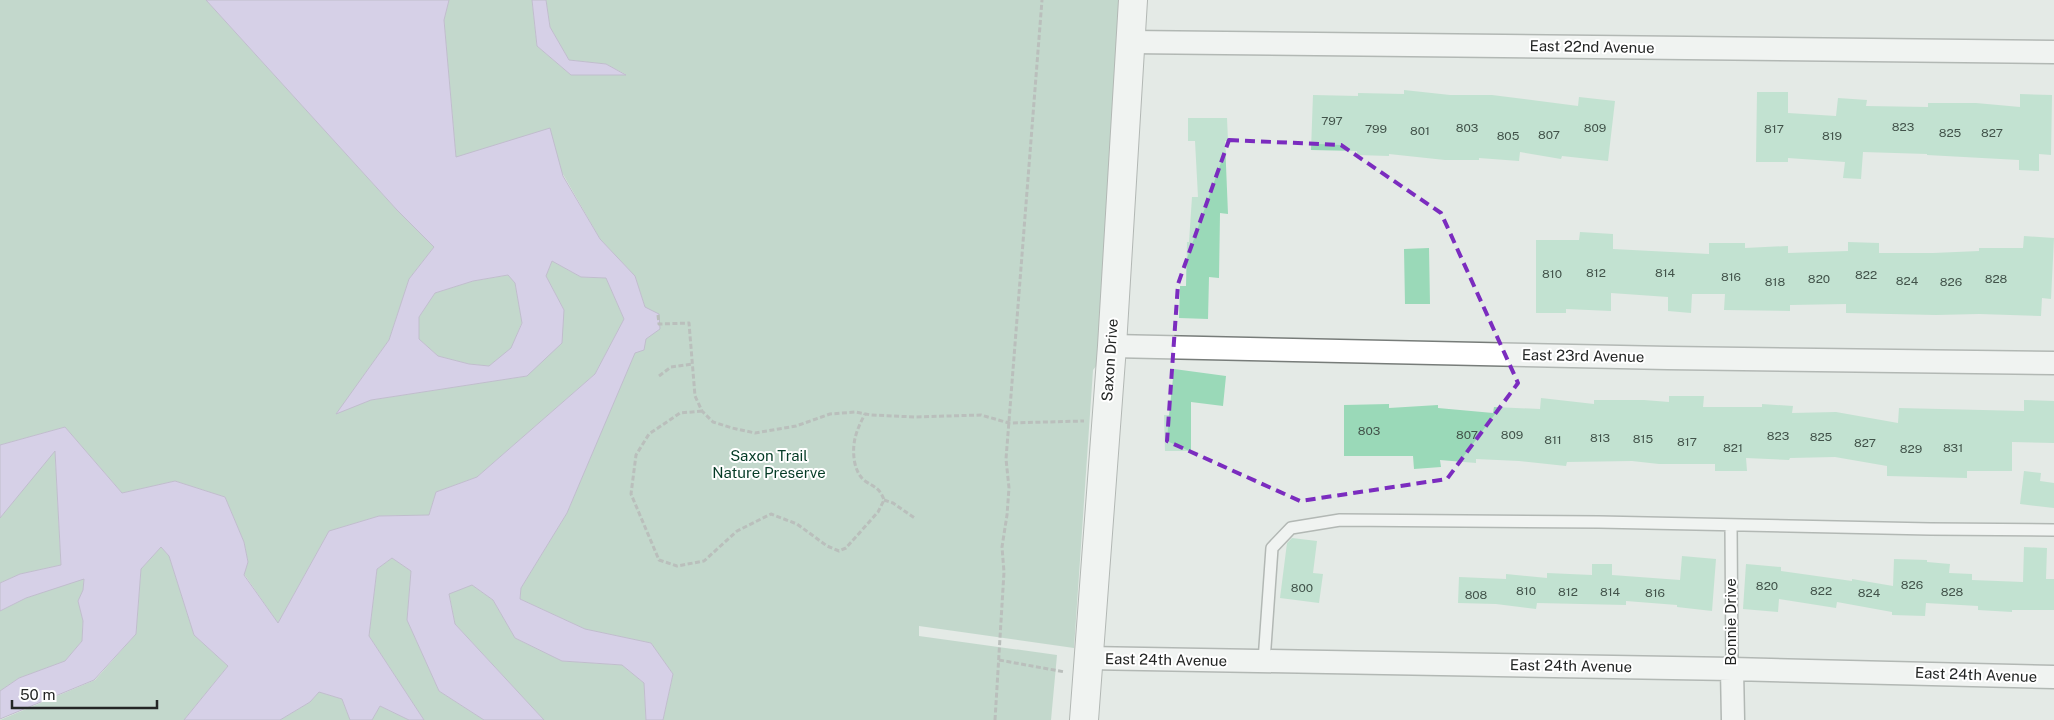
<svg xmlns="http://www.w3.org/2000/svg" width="2054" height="720" font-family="'Public Sans',sans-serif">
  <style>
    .green { fill: #9bc4ae }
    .water { fill: #c6b2e9; stroke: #9588ae; fill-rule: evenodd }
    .building { fill: #9ad9b8 }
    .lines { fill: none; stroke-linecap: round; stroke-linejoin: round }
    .lane-casing { stroke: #777c79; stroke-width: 14 }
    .street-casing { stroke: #777c79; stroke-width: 25 }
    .secondary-casing { stroke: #777c79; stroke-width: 30 }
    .path { stroke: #888c89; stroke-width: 3; stroke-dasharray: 5 2.5; stroke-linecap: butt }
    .lane { stroke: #fff; stroke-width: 11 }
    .street { stroke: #fff; stroke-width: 22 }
    .secondary { stroke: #fff; stroke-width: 28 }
    .marked { fill: none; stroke: #7b2cbf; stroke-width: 4; stroke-dasharray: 10 6; stroke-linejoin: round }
    .labels { text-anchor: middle; stroke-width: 4; stroke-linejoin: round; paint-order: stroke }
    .number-label { font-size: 12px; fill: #42534a }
    .street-label { font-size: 15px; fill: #242625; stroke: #fff }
    .park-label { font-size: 15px; fill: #053b26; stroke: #fff }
  </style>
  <rect width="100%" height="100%" fill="#e4eae6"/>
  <path class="green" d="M0,0h206l191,210 37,37 -25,32 -20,61 -52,73 34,-13 156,-24 37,-66 -18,-34 6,-15 29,16 25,1 18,41 -29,55 -118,103 -41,15 -7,23 -50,1 -50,15 -51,92 -34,-49 4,-12 -4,-20 -19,-45 -50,-16 -53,12 -57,-66 -65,18z
    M449,0h83l5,46 34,29 54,-1 -19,-10 -37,-4 -19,-33 -4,-27h587l-21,346 -19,24 -19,278 -155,-22v10l138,19 -6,65h-388l10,-46 -22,-31 -66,-14 -65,-30 1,-11 46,-75 68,-161 10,-45 -10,-31 -35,-37 -40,-70 -104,-12 -12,-137z
    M509,275l6,8 7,39 -11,27 -22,17 -20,-2 -31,-8 -19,-17v-22l16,-24 38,-12z
    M55,450l6,115 -41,9 -20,9v-65z
    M161,547l8,9 25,79 34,31 -44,54h-184l95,-40 41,-46 5,-65z
    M392,558l19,13 -4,49 32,71 45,29h-60l-55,-84 8,-67z
    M84,578l-1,12 -5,11 5,20 -1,20 -17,20 -46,17 -19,13v-80l26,-13z
    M472,585l21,15 22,38 47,23 60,4 22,18 2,37h-102l-89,-96 -6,-31z
    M319,692l23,7 8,21h-70l30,-18z
    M380,706l29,14h-37z"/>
  <path class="water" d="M206,0h243l-5,20 12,137 94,-29 13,48 37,63 35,37 10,31 14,7 1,15 -14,10 -2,11 -9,3 -68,160 -46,75 -1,11 65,30 66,14 22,31 -10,46h-17l-2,-37 -22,-18 -60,-4 -47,-23 -22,-38 -21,-15 -23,9 6,30 89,96h-60l-45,-29 -32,-71 4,-49 -19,-13 -15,11 -8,67 55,84h-15l-29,-14 -8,14h-22l-8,-21 -23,-7 -9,10 -30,18h-96l44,-54 -34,-31 -25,-79 -8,-9 -20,22 -5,65 -42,46 -94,39v-28l19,-13 46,-17 17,-20 1,-20 -5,-20 5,-11 1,-11 -58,19 -26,13v-28l20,-9 41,-9 -6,-114 -55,67v-73l65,-18 57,66 53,-12 50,16 19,45 4,20 -4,13 34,48 51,-92 50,-15 50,-1 7,-23 41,-15 118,-103 29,-55 -18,-41 -25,-1 -29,-16 -6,15 18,34 -2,33 -35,33 -156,24 -35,14 53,-74 20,-61 25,-32 -37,-37zM508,275l7,8 7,40 -11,25 -22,18 -20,-2 -31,-8 -19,-17v-22l16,-24 38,-12z
    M532,0h14l4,27 19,33 37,4 20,11h-55l-34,-29z"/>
  <path class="building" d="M1404,90l46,5h42l86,11 1,-9 36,4 -7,60 -46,-5 -1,3 -41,-7 -1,9 -40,-3v2h-34l-56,-6v2l-32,-1v-4l-46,-1 2,-55 45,1v-3l46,1z
    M1757,92h31v21l48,3 2,-18 29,2 -1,6 62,1v-4h48l44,4v-13l32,1 -1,60 -12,-1v17l-20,-1v-10l-92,-5v-1l-64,-2 -2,27 -18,-1 2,-16 -57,-4v4h-32z
    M1188,118h39l1,23h-3l3,73 -8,-1 -1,65 -10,-1 -1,42 -29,-1 1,-32h6l1,-44h2l3,-45h6l-3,-56h-7z
    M1580,232l33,2v15l96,5v-11h36v5l43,-2v7l60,-2v-9l31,1v10h54l46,-2v-3h44l1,-12 30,2 -3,61 -9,-1 -1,18 -62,-2 -43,1 -90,-2v-9l-56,1v6l-66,-1 1,-16h-33l-1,19 -23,-2v-14l-57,-4v18l-45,-2v4h-30v-73h43z
    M1429,248l1,56h-25l-1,-55z
    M1174,369l52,7 -3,30 -32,-4v49h-26l-1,-36h5z
    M1669,396h35l-1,11h59v-3l31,2 -1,7 44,-1 62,11 1,-15 125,3v-11l30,1v42l-42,-1v29h-45v7l-80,-2v-10l-52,-9 -45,1 -1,2 -43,-2 1,13h-32v-7h-56l-27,-3 -65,1 -1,4 -47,-5 -43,-2v4l-36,-3 1,7 -27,2 -1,-13h-69v-51l45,-1v4l49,-3v3l55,5 1,-6 46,2 1,-11 53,6v-4h50l25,2z
    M2024,471l17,2 -1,8 14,2v25l-34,-4z
    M1292,538l25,3 -4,32 10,1 -4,29 -39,-5 7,-55z
    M2024,547l23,1 -1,31h8v31h-42v2l-34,-2v-4l-52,-3 -1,13 -33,-1v-3l-55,-10 -1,6 -57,-9 -1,13 -35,-3 3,-45 35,3v4l71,10v-2l41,7 1,-27 33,1v2l23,2 -1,9 23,1v6l51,2z
    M1682,556l34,3 -4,52 -35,-4v-2l-51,-4v4l-89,-2 -1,6 -40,-5 -38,-1 1,-26 47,2v-5l41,4v-5l45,2v-11h20v11l68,5z"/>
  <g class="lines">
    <defs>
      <path id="lane" d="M1731,525l1,144
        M1264,661l8,-113 19,-20 49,-8 259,2 331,7 124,1"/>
      <path id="street" d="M1130,42l924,10
        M1112,346l556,12 386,5
        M1087,658l645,11 322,8
        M1732,669l1,51"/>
      <path id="secondary" d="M1084,720l28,-374 21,-346"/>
    </defs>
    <use href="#lane" class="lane-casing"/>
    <use href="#street" class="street-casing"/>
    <use href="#secondary" class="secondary-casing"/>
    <path class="path" d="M658,315l1,9 30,-1 6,73 7,15 11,11 19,6 23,5 41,-7 34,-12 25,-2 16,3 44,2 66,-2 28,8 75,-2
      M659,376l12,-9 22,-3
      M702,411l-22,2 -31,21 -13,21 -5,39 28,66 18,6 27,-5 33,-30 34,-17 26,10 30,22 12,5 7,-3 32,-36 6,-12c-4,-12 -10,-13 -19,-19 -6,-5 -8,-10 -10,-17 -4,-20 1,-33 10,-50
      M884,500l9,3 23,16
      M999,660l66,12
      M995,720l9,-148 -2,-25 5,-32 2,-27 -3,-29 36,-459"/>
    <use href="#lane" class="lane"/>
    <use href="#street" class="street"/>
    <use href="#secondary" class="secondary"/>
  </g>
  <path d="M0 0H2054V720H0ZM1229,140l112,5 100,68 77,170 -71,96 -147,22 -133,-60 11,-157z" fill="#e4eae6" fill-opacity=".55" fill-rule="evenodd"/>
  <path class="marked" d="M1229,140l112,5 100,68 77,170 -71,96 -147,22 -133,-60 11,-157z"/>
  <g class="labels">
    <g class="number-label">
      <text x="1332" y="125">797</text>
      <text x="1903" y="131">823</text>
      <text x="1467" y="132">803</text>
      <text x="1595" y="132">809</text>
      <text x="1376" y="133">799</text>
      <text x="1774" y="133">817</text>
      <text x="1420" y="135">801</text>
      <text x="1950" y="137">825</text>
      <text x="1992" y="137">827</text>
      <text x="1549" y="139">807</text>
      <text x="1508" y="140">805</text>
      <text x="1832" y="140">819</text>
      <text x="1596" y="277">812</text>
      <text x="1665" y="277">814</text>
      <text x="1552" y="278">810</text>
      <text x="1866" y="279">822</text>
      <text x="1731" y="281">816</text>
      <text x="1819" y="283">820</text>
      <text x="1996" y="283">828</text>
      <text x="1907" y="285">824</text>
      <text x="1775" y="286">818</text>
      <text x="1951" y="286">826</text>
      <text x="1369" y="435">803</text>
      <text x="1467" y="439">807</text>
      <text x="1512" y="439">809</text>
      <text x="1778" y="440">823</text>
      <text x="1821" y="441">825</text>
      <text x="1600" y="442">813</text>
      <text x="1643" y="443">815</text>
      <text x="1553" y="444">811</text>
      <text x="1687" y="446">817</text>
      <text x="1865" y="447">827</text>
      <text x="1733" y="452">821</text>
      <text x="1953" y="452">831</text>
      <text x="1911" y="453">829</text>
      <text x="1912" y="589">826</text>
      <text x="1767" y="590">820</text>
      <text x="1302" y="592">800</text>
      <text x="1526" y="595">810</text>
      <text x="1821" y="595">822</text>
      <text x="1568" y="596">812</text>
      <text x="1610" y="596">814</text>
      <text x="1952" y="596">828</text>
      <text x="1655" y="597">816</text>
      <text x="1869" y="597">824</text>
      <text x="1476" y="599">808</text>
    </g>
    <g class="street-label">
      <text transform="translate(1592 47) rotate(1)" y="5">East 22nd Avenue</text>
      <text transform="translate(1583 356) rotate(1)" y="5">East 23rd Avenue</text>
      <text transform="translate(1110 360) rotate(-86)" y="5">Saxon Drive</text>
      <text transform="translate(1731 622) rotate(-90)" y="5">Bonnie Drive</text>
      <text transform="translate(1166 660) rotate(1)" y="5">East 24th Avenue</text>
      <text transform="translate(1571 666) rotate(1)" y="5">East 24th Avenue</text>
      <text transform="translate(1976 675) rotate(2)" y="5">East 24th Avenue</text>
    </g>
    <g class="park-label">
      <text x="769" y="461">Saxon Trail<tspan x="769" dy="17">Nature Preserve</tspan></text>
    </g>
  </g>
  <path d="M12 700v8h145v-8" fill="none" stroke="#242625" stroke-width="2.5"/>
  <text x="20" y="700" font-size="15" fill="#242625" stroke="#ffffff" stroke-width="4" paint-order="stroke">50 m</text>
</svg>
